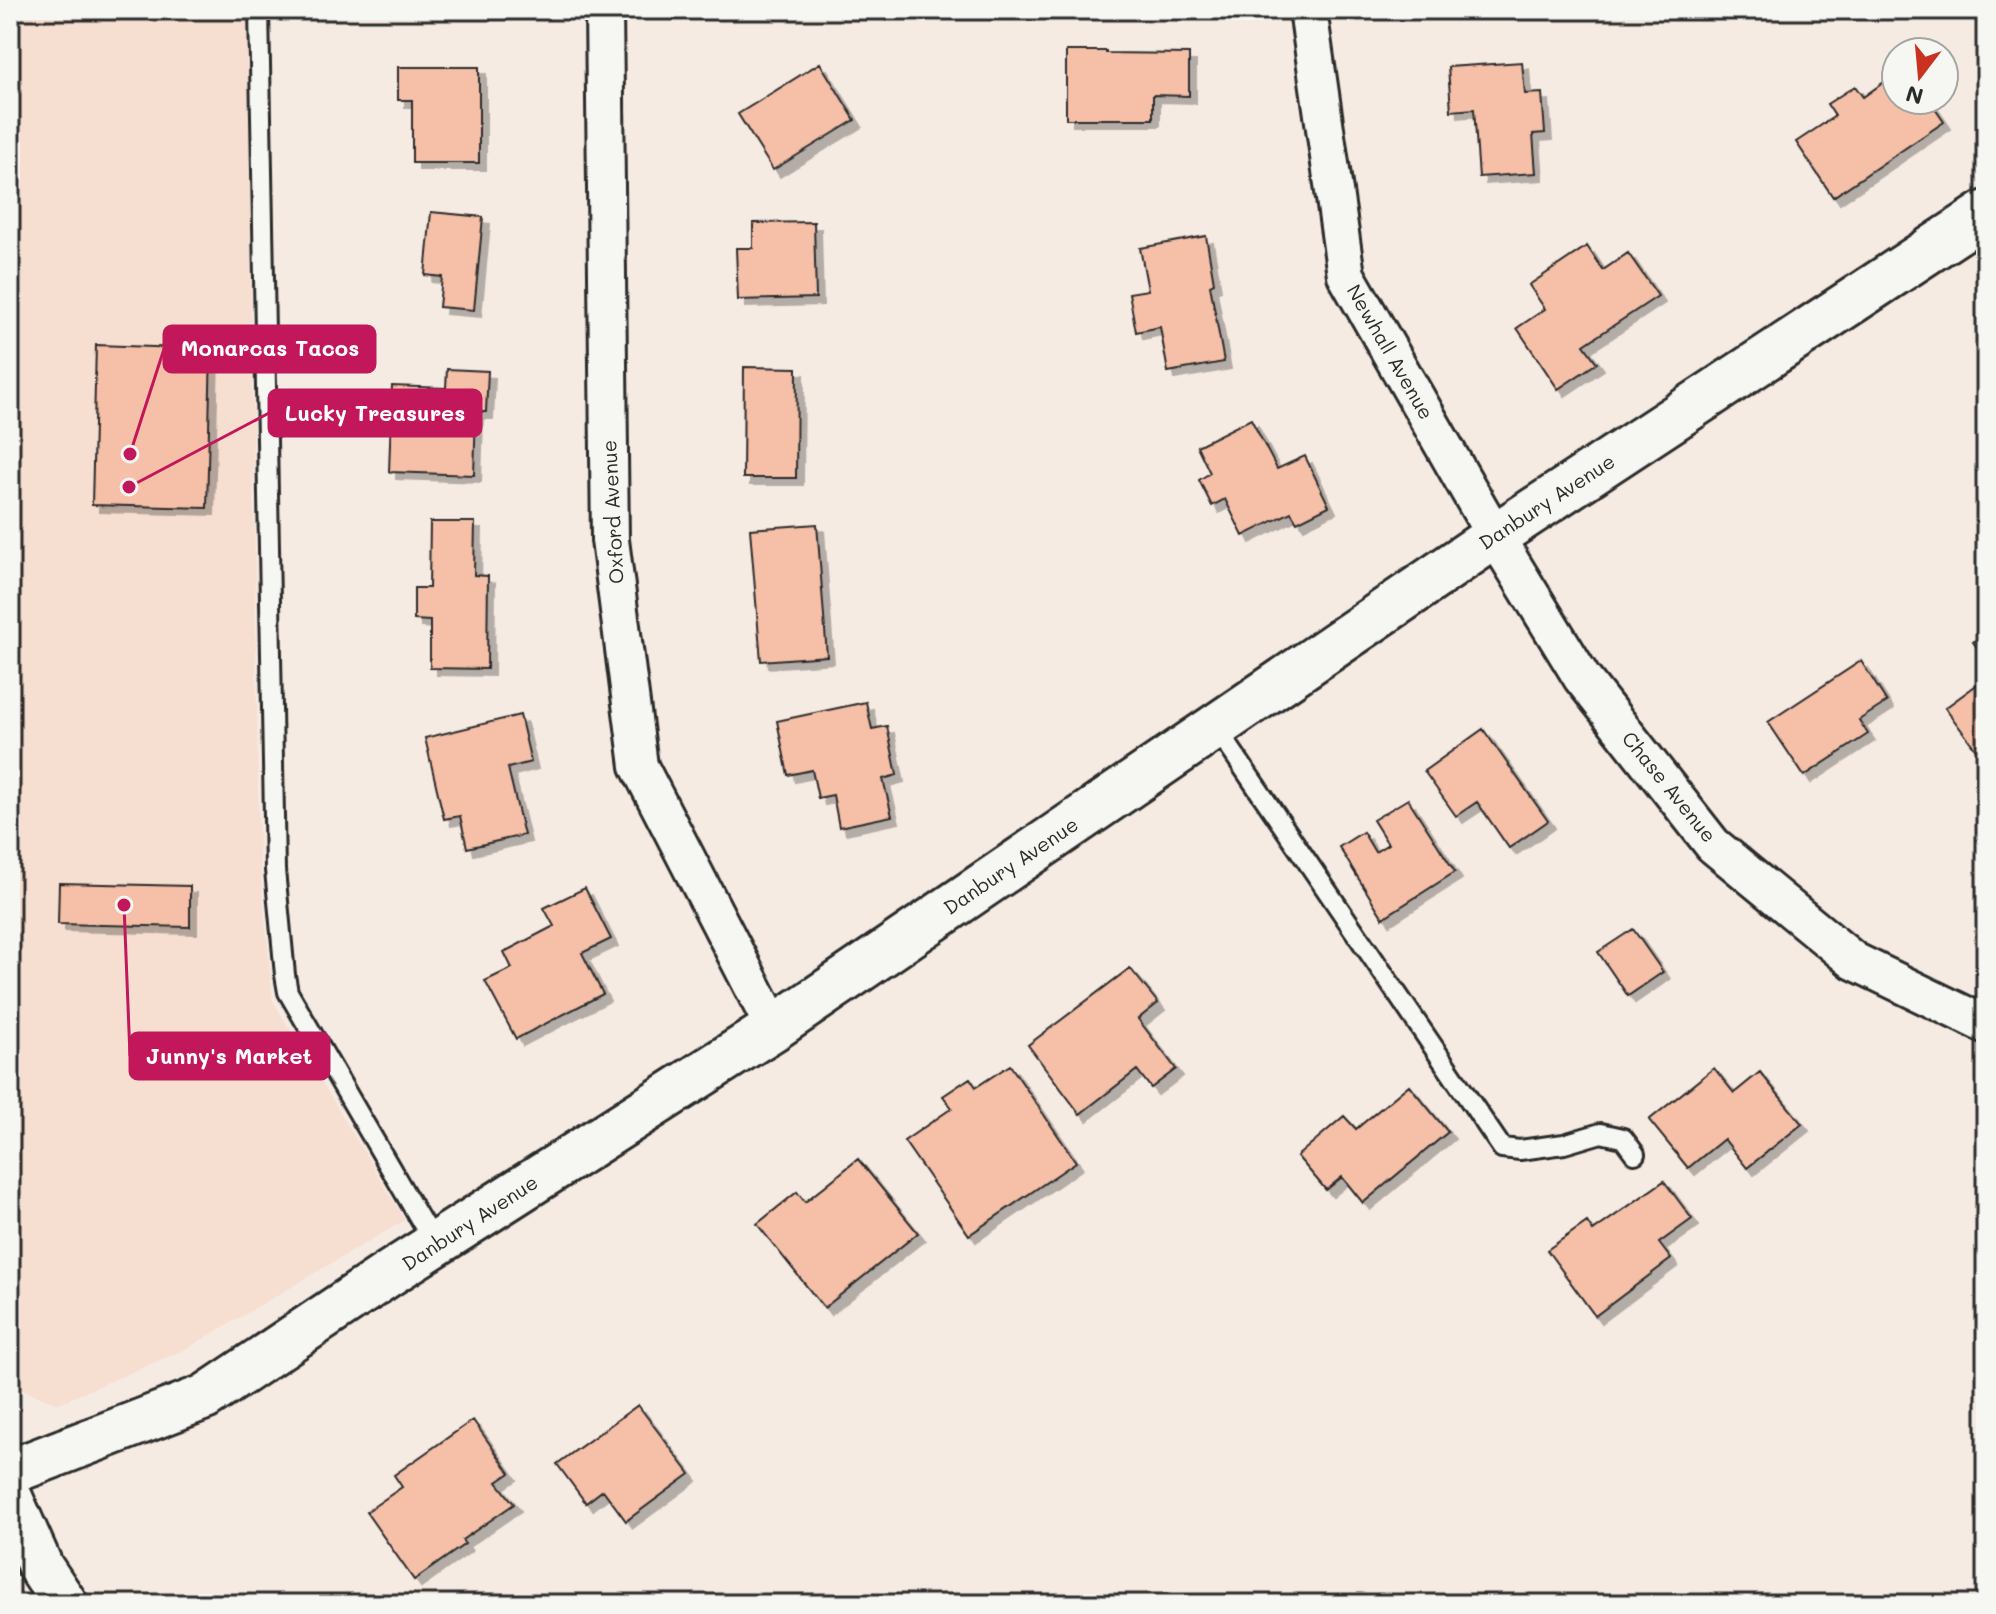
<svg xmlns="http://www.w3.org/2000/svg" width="1996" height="1614" font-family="Mali,sans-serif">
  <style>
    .built { fill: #f6ded1 }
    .building { fill: #f5bfa8; stroke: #2b2b2b; stroke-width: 2; filter: url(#shadow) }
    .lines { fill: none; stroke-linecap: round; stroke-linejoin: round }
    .lane-casing { stroke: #2b2b2b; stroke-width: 24 }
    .street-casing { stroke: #2b2b2b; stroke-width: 42 }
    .secondary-casing { stroke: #2b2b2b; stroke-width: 50 }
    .lane { stroke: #f6f6f2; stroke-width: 18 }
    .street { stroke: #f6f6f2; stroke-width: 36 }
    .secondary { stroke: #f6f6f2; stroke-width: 44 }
    .labels { text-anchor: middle; stroke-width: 7; stroke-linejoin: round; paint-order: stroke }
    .street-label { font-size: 20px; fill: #2b2b2b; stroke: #f6f6f2 }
    .leader { fill: none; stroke: #c2185b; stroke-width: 3 }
    .callout-dot { fill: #c2185b; stroke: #f6f6f2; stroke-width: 3 }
    .callout { fill: #c2185b; stroke: #c2185b; stroke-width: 3 }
    .callout-label { font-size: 22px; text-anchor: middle; font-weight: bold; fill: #fff }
  </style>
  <defs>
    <filter id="shadow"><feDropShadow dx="7" dy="7" stdDeviation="0" flood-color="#0004"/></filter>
  </defs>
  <rect width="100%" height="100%" fill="#f6ebe3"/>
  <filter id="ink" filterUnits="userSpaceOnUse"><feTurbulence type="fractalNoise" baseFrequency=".0125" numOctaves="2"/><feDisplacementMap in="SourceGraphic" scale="16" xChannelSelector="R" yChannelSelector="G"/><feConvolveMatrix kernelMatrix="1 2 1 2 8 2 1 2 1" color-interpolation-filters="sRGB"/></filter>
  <g filter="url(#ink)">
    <path class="built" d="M247,10l12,844 14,147 132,219 -219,129 -129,55 -36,-15 -11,-35v-1342z"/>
    <path class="building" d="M1066,51h40v2l83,1v42l-36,-1v24h-87z
      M1522,62l3,32 17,-1 3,40 -12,1 3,39 -57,4 -5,-68 -23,2 -3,-44z
      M820,63l35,57 -82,50 -35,-56z
      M398,67h81v96h-67v-63h-14z
      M1894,75l2,3v22h33l15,22 -111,75 -37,-55 39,-26 -8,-12 28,-18 8,11z
      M431,212l52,5 -9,93 -35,-3 3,-30 -17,-2z
      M814,222l2,76 -78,2 -2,-52h17v-25z
      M1206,236l8,47 -4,2 14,77 -56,10 -8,-45 -24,5 -7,-39 19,-3 -8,-42z
      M1587,246l16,24 25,-17 30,43 -74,49 13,18 -39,26 -41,-61 28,-19 -16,-24z
      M96,345l115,4 -4,159 -115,-3z
      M744,367l53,1 -1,110h-53z
      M447,369l41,2 -2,41h-10l-2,63 -85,-3 3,-86 54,2z
      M1251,419l26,50 28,-13 24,50 -32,16 -6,-10 -48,24 -18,-37 -13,7 -13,-26 11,-7 -13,-27z
      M430,522h45l-1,53 14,1 -1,93 -57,-1v-47l-16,-1v-32h15z
      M817,524l10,132 -66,5 -11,-132z
      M1986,633v27l-13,-18z
      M1861,661l26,41 -28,18 9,14 -64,42 -36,-54z
      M1986,678v85l-41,-55z
      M866,702l6,27 15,-3 10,49 -14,4 9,37 -53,11 -6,-32 -15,3 -6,-28 -24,5 -11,-54z
      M520,715l11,47 -23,6 16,67 -57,13 -7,-32 -16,3 -19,-81z
      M1483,729l65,92 -39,27 -32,-46 -21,14 -32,-45z
      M1408,799l47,73 -72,46 -44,-71 24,-15 12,20 13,-8 -15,-24z
      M59,883l131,3v41l-132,-3z
      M585,888l26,51 -29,14 21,41 -87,45 -31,-58 27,-13 -8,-16 50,-26 -10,-18z
      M1633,929l30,43 -35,24 -30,-44z
      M1130,968l28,35 -20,16 38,50 -25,19 -14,-18 -57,44 -52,-69z
      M1010,1065l66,97 -107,73 -65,-94 48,-33 -9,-12 27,-18 6,9z
      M1714,1068l20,25 26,-21 42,52 -55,44 -23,-29 -36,29 -39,-48z
      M1409,1085l39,47 -85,71 -21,-26 -16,13 -29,-34 47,-40 12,13z
      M858,1159l60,74 -94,75 -67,-84 40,-32 8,10z
      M1664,1181l28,38 -33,24 12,16 -76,57 -48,-66 40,-28 6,9z
      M638,1405l52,69 -64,47 -23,-31 -17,13 -29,-39z
      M473,1420l37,53 -13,9 17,22 -52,36 3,4 -51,36 -48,-68 36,-25 -8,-12z"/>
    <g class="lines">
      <defs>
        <path id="lane" d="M259,10l16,860 10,105 3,17 147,253
          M1215,726l287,422 18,2 44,-6 37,-11 22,5 12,16"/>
        <path id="street" d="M604,10l6,530 29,226 135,262
          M1308,10l38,265 149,261 87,142 131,167 141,116 132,64"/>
        <path id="secondary" d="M10,1472l195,-75 182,-122 387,-247 721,-492 491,-323
          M10,1498l31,70 24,36"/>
      </defs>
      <use href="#lane" class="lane-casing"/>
      <use href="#street" class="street-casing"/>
      <use href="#secondary" class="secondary-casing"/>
      <use href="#lane" class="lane"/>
      <use href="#street" class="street"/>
      <use href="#secondary" class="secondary"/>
    </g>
  </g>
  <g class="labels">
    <g class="street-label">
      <text transform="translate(1390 352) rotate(60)" y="7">Newhall Avenue</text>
      <text transform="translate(1547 502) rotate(-33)" y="7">Danbury Avenue</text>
      <text transform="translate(613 512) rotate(-93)" y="7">Oxford Avenue</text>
      <text transform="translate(1669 787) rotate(51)" y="7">Chase Avenue</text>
      <text transform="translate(1011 866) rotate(-34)" y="7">Danbury Avenue</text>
      <text transform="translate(470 1223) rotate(-33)" y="7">Danbury Avenue</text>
    </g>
  </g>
  <path class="leader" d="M130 454L164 349M129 487L269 413M124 905L130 1056"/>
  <g class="callout-dot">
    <circle cx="130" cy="454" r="8"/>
    <circle cx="129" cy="487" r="8"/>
    <circle cx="124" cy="905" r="8"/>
  </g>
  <g class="callout">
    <rect x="164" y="326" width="211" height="46" rx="8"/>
    <rect x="269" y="390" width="212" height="46" rx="8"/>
    <rect x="130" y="1033" width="199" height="46" rx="8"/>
  </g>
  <g class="callout-label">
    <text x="270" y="356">Monarcas Tacos</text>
    <text x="375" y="421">Lucky Treasures</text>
    <text x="229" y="1064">Junny's Market</text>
  </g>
  <rect width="1996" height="1614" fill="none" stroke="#f6f6f2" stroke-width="40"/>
  <rect x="20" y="20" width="1956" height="1574" fill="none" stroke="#2b2b2b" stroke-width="3" filter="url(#ink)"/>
  <g transform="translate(1920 76) rotate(196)"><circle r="38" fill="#f6f6f2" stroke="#a5a5a2" stroke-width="2"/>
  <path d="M0-6L14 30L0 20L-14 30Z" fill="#c8321e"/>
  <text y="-12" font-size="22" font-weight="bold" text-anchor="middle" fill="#2b2b2b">N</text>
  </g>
</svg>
